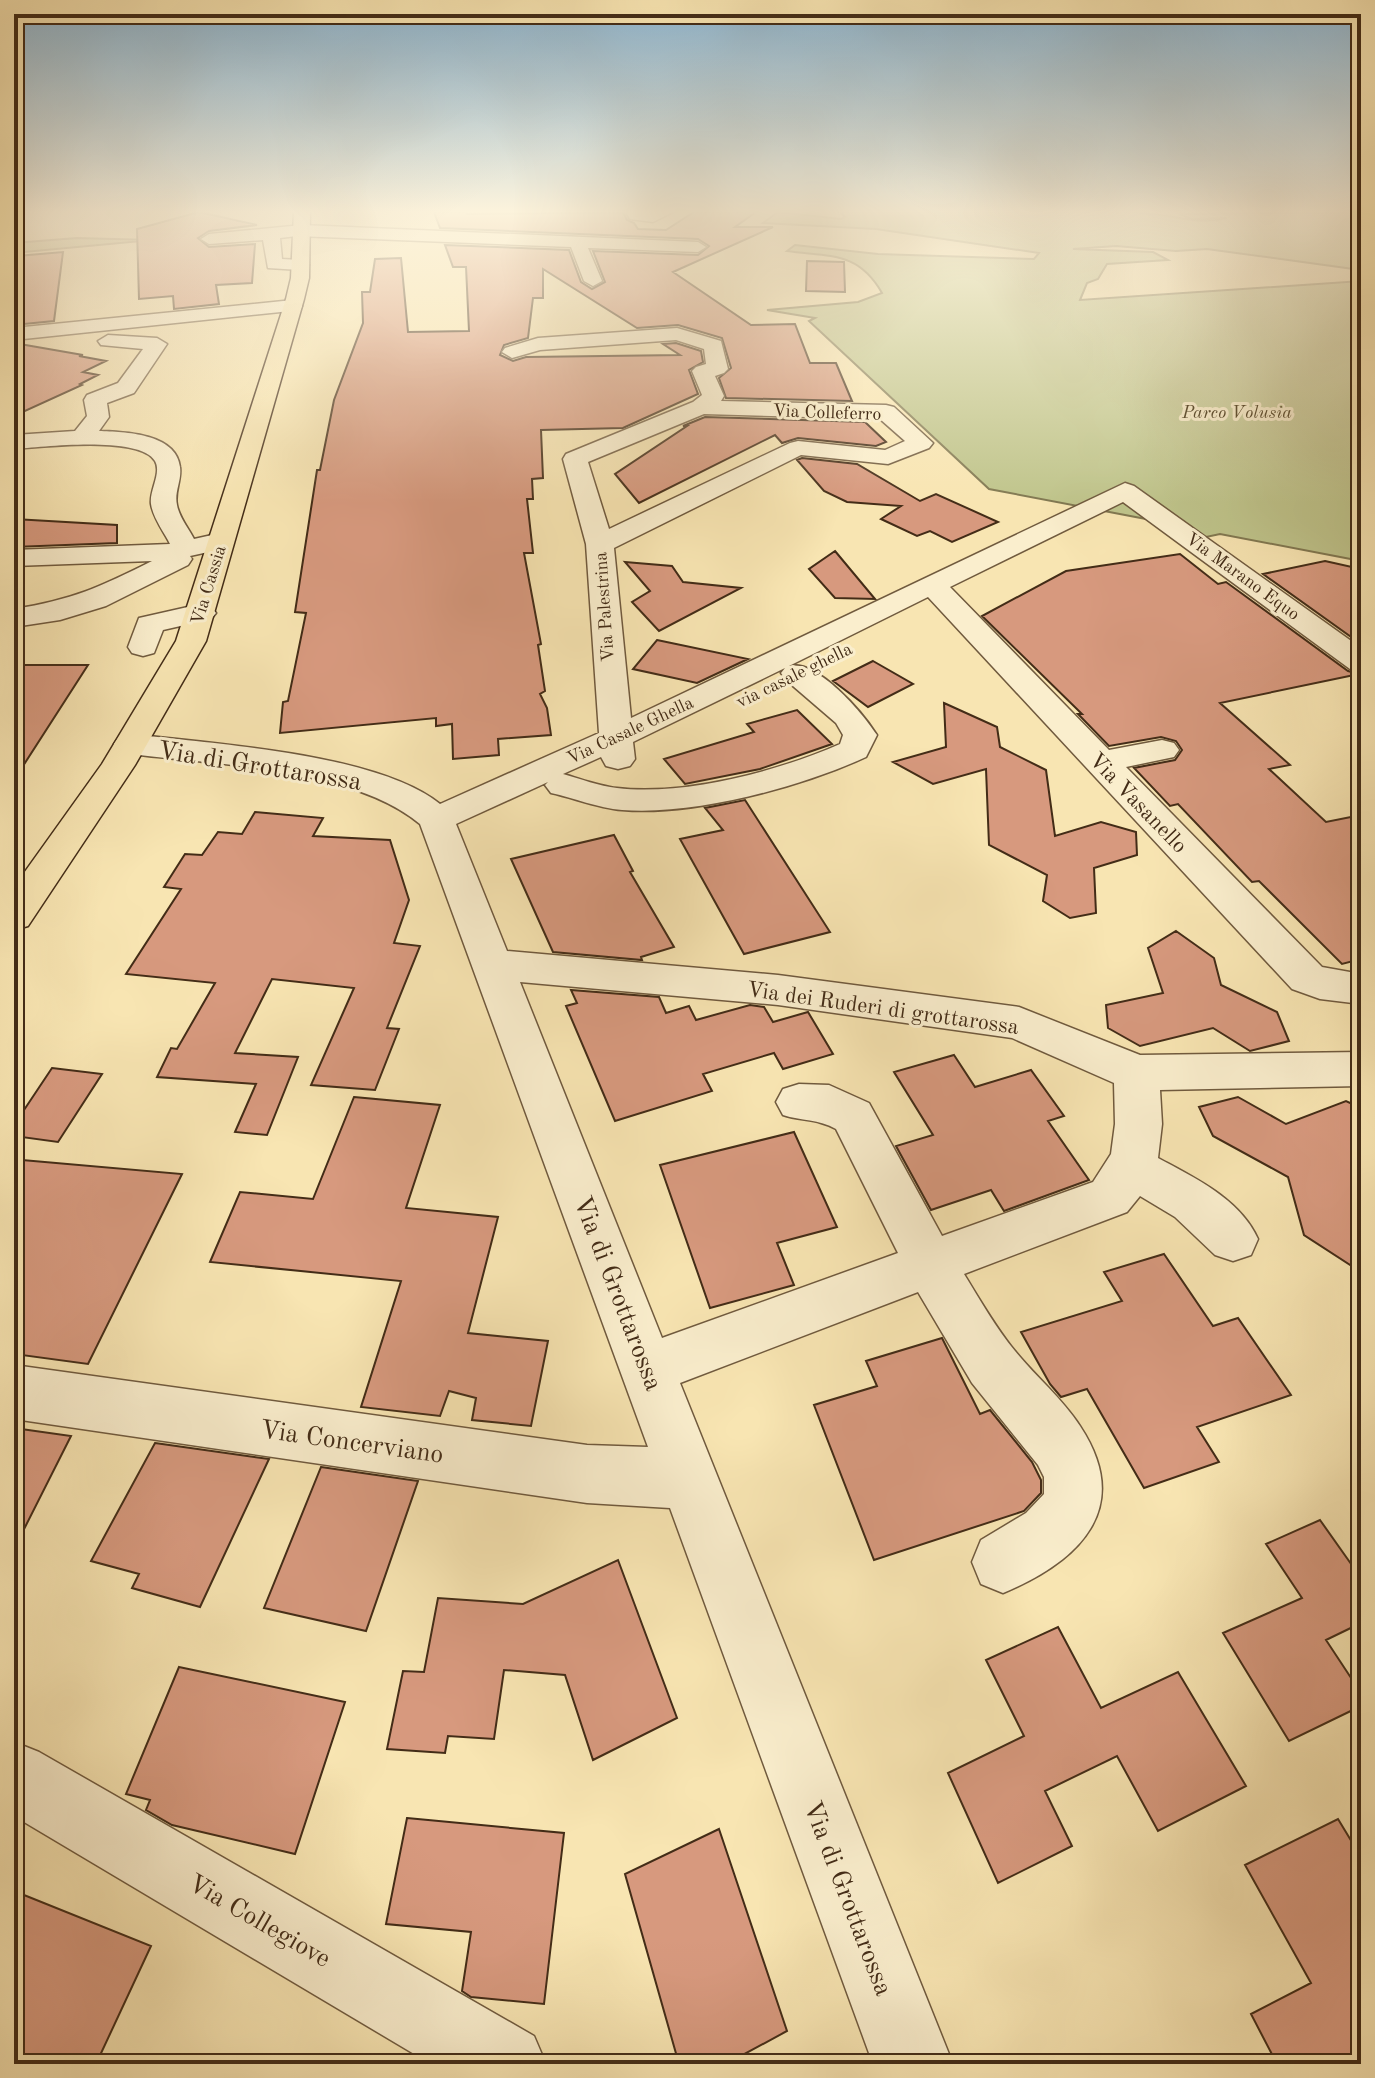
<svg xmlns="http://www.w3.org/2000/svg" width="1375" height="2078" font-family="'Old Standard TT',serif">
  <style>
    .green { fill: #bfc48b; stroke: #817851; stroke-width: 2 }
    .building { fill: #d7997e; stroke: #432c17; stroke-width: 2 }
    .lines { fill: none; stroke-linecap: round; stroke-linejoin: round }
    .minor-casing { stroke: #705a3e; stroke-width: 3 }
    .major-casing { stroke: #432c17; stroke-width: 3 }
    .minor { fill: #faeecd; fill-rule: evenodd }
    .major { fill: #f8e5b2; fill-rule: evenodd }
    .labels { text-anchor: middle; stroke-width: 6; stroke-linejoin: round; paint-order: stroke }
    .far-street-label { font-size: 18px; fill: #432c17; stroke: #faeecd }
    .far-park-label { font-size: 18px; font-style: italic; fill: #625234; stroke: #faeecd }
    .street-label { font-size: 22px; fill: #432c17; stroke: #faeecd }
    .near-street-label { font-size: 26px; fill: #432c17; stroke: #faeecd }
  </style>
  <rect width="100%" height="100%" fill="#f8e5b2"/>
  <filter id="stains"><feTurbulence type="fractalNoise" baseFrequency=".0025" numOctaves="4"/><feColorMatrix values="0 0 0 0 .2 0 0 0 0 .09 0 0 0 0 .02 0 0 0 .5 -.17"/></filter>
  <radialGradient id="worn" r=".72"><stop offset=".6" stop-color="#630" stop-opacity="0"/><stop offset="1" stop-color="#630" stop-opacity=".3"/></radialGradient>
  <path class="green" d="M778,212l63,7 4,-2 -5,-5h302l-3,1c29,0 58,13 88,5l-35,1 -13,-5 182,-2v58l-154,-21 -31,2 -60,-5 -43,3 80,3 15,8 -61,4 -9,15 -11,4 -7,17 281,-19v280l-141,-27 -28,6 -20,-16 -183,-35 -180,-168 6,-3 -48,-8 91,-8 24,-9c-24,-42 -52,-36 -95,-42l8,-6 83,9 156,5 5,-6 -163,-24 -113,-6z
    M77,238l75,2 -138,13v-10z"/>
  <path class="building" d="M199,212l58,13 -48,6 -11,7 11,9 46,-3 -3,39 -36,2 3,19 -45,5 -1,-13 -34,3 -2,-70z
    M434,212h32l1,2 156,-2 4,8 7,3 4,6 28,1 28,-18h62l-21,15h38l-100,45 78,53 44,-1 15,39h26l16,38 -126,-3 -7,-20 12,-10 -9,-30 -44,-13 -41,3 -94,-59v29h-10l-5,40 -24,7 -4,10 13,6 13,-4 154,-2 -17,-11 13,-1 25,8 2,11 -14,8 9,24 -75,34 -82,2 2,48 -11,1 1,20h-6l6,54h-9l17,91 -3,1 7,46 -5,3 7,14 4,27 -53,4 1,16 -46,4 -1,-35 -16,2v-8l-156,15 3,-31 5,-1 18,-88 -11,-1 22,-142h3l14,-70 29,-77 -1,-31h8l5,-33 26,-1 7,74 61,-1 -3,-64h-13l-8,-22 124,5 12,32 11,7 13,-7 -12,-31 105,4 11,-9 -11,-7 -258,-11z
    M63,252l-9,69 -40,4 3,-69z
    M807,261l37,1 1,30 -39,-1z
    M14,343l69,12 -4,1 27,5 -23,11 15,3 -18,9 2,1 -68,31z
    M705,417l160,5 21,20 -10,4 -78,-8 -16,5 -7,-8 -136,68 -24,-29 72,-48h-4z
    M802,458l55,6 63,37 16,-7 62,28 -46,20 -22,-11 -13,5 -36,-17 20,-13 -54,-4 -23,-11 -27,-31z
    M14,519l103,6v18l-103,4z
    M835,551l40,48 -40,-1 -26,-29z
    M1180,554l38,30 8,-2 122,89 11,3 -139,29 70,62 -21,4 57,53 35,-7v144l-19,5 -83,-83 -7,1 -74,-78 -8,2 -36,-38 41,-8 7,-10 -6,-9 -15,-4 -52,9 -31,-32h4l-100,-98 84,-45z
    M1325,561l36,8v75l-98,-70z
    M625,562l47,4 11,16 58,6 -82,43 -27,-29 18,-11z
    M657,640l91,19 -51,24 -64,-14z
    M873,661l40,23 -45,23 -35,-26z
    M14,665h74l-74,115z
    M944,703l53,24 3,20 46,23 9,66 46,-14 35,10 1,23 -43,13 2,45 -26,5 -27,-17 4,-26 -58,-30 -3,-76 -53,15 -40,-22 53,-15z
    M797,710l35,34 -72,25 -75,15 -21,-25 90,-27 -7,-8z
    M745,800l85,132 -86,22 -64,-115 43,-9 -18,-22z
    M255,812l68,6 -10,18 77,4 19,60 -15,43 26,3 -33,82 12,1 -24,61 -64,-5 43,-97 -82,-9 -37,74 63,4 -31,78 -32,-3 21,-48 -99,-7 14,-29 6,1 38,-66 -89,-9 55,-85 -17,-2 21,-33 17,1 16,-23 24,2z
    M614,835l19,36 -3,1 44,75 -33,10 1,3 -89,-8 -42,-93z
    M1176,931l38,27 7,27 56,27 12,29 -39,10 -37,-23 -73,18 -32,-18 -2,-23 57,-12 -15,-45z
    M571,990l88,7 7,16 23,-7 7,14 54,-15 14,2 9,15 35,-10 25,42 -50,15 -9,-16 -71,21 9,17 -97,30 -49,-115 11,-3z
    M954,1055l21,32 56,-17 33,46 -16,5 41,59 -85,31 -13,-21 -60,20 -35,-64 37,-11 -39,-63z
    M52,1068l50,6 -44,68 -44,-6v-11z
    M354,1097l86,8 -34,103 92,9 -30,116 80,8 -17,85 -59,-6 4,-22 -27,-7 -9,25 -79,-9 40,-126 -191,-19 30,-70 73,7z
    M1238,1097l48,27 60,-23 15,7v164l-57,-37 -16,-58 -75,-41 -14,-29z
    M794,1132l43,95 -60,16 17,42 -84,23 -50,-143z
    M22,1160l160,14 -94,190 -74,-10v-181z
    M1164,1254l49,72 25,-8 53,77 -94,32 22,35 -75,26 -57,-99 -26,8 -11,-13 -29,-52 101,-31 -18,-29z
    M942,1338l38,76 10,-4 42,52 9,18v13l-17,18 -150,49 -60,-155 63,-19 -11,-25z
    M14,1428l57,8 -57,113z
    M155,1443l114,16 -69,148 -68,-19 7,-14 -48,-13z
    M321,1467l97,14 -52,150 -102,-23z
    M1320,1520l41,58v45l-35,17 35,53v13l-72,35 -66,-108 79,-35 -36,-54z
    M618,1560l59,158 -84,42 -28,-85 -61,-5 -10,69 -46,-3 -3,17 -58,-4 16,-78 21,1 14,-74 85,6z
    M1058,1627l43,81 77,-36 68,114 -88,45 -41,-75 -72,35 27,55 -74,37 -50,-110 76,-37 -38,-76z
    M179,1667l166,35 -50,152 -123,-29 -26,-15 4,-10 -24,-6z
    M407,1818l157,15 -20,171 -73,-7 -9,-6 9,-59 -85,-8z
    M1338,1819l23,38v207h-84l-26,-50 60,-31 -66,-118z
    M719,1829l68,202 -61,33h-47l-54,-190z
    M14,1891l137,55 -55,118h-82z"/>
  <g class="lines">
    <defs>
      <path id="minor" d="M626,212h47l-20,10 -23,-3z
        M302,225l396,17 8,5 -8,5 -110,-4 14,33 -9,5 -9,-5 -13,-34 -274,-11 -17,2 2,21 18,1 9,5 -9,5 -32,-2 -5,-28 -54,4 -8,-5 8,-5z
        M293,300l7,2 2,4 -2,4 -286,30v-12z
        M677,328l44,13 7,28 -4,4 -9,3 9,20 -3,5 165,4 8,2 39,36 -4,5 -41,16 -87,-9 -187,93 17,170 494,-235 9,3 227,162v23l-11,-2 -227,-167 -173,85 159,163 53,-10 12,3 5,7 -5,7 -48,10 196,200 39,7v30l-41,-5 -28,-10 -364,-392 -139,69c28,-7 74,47 88,69l-11,22c-65,30 -173,59 -244,53 -24,-2 -48,-12 -71,-17l-6,-8 3,-3 -92,42 51,127 271,24 241,32 121,48 221,-3v34l-201,4 2,34 -4,34c37,20 82,41 100,81l-7,16 -18,6 -18,-6 -40,-38 -35,-21 -13,16 -163,62c16,26 32,54 51,77 21,26 47,47 65,75 54,82 0,135 -77,167l-22,-9 -9,-22 9,-22 45,-27 18,-19v-17l-6,-12 -66,-82 -54,-91 -238,91 273,681h-80l-203,-556 -83,-5 -573,-84v-54l573,80 61,2 -228,-623c-67,-56 -204,-59 -289,-70l-12,-3 -5,-7 5,-7 12,-3c81,10 246,19 309,70l159,-71 -13,-189 -23,-85 3,-5 127,-52 9,-7 -10,-24 4,-4 10,-3 -2,-15 -28,-9 -136,10 -28,8 -10,-6 3,-4 33,-10zM704,414l176,5 25,22 -20,9 -87,-9 -8,2 -181,86 -21,-67zM785,668l-4,5 5,7 50,43 7,12 -3,9c-61,27 -156,52 -223,44 -18,-2 -36,-9 -54,-14l38,-17 5,9 12,3 12,-3 5,-7 -2,-17zM520,982l258,23 234,33 102,45 1,41 -4,30 -18,28 -151,54 -73,-133 -40,-18 -30,-1 -16,5 -7,13 7,13c18,6 36,4 53,14l62,124 -236,85z
        M108,335l49,3 10,6 -33,49 -27,10 2,14 -10,14c25,1 77,2 81,36 2,13 -6,25 -3,38 2,12 12,24 17,34l18,-4 10,2 3,6 -3,6 -32,7 2,3 -4,6 -82,41 -46,14 -46,7v-18c58,-9 86,-22 138,-48l-138,5v-16l156,-6c-6,-12 -17,-26 -19,-40 -2,-13 11,-31 4,-43 -15,-26 -114,-14 -141,-12v-14l61,-4 12,-15 -3,-16 3,-5 31,-12 25,-34 -42,-4 -3,-4z
        M201,604l10,3 5,6 -5,6 -48,11 -9,23 -11,3 -11,-3 -4,-6 11,-29z
        M14,1742l25,10 495,284 12,28h-115l-417,-248z"/>
      <path id="major" d="M294,212h16l-1,66 -5,21 -98,342 -71,124 -107,161 -14,4v-43l88,-123 74,-123 110,-342 5,-21z"/>
    </defs>
    <use href="#minor" class="minor-casing"/>
    <use href="#major" class="major-casing"/>
    <use href="#minor" class="minor"/>
    <use href="#major" class="major"/>
  </g>
  <linearGradient id="sky" x2="0" y2="1"><stop stop-color="#8cb7d4"/><stop offset="0.42" stop-color="#fcf3dc"/><stop offset="1" stop-color="#fcf3dc" stop-opacity="0"/></linearGradient>
  <rect width="1375" height="503" fill="url(#sky)"/>
  <g class="labels">
    <g class="far-street-label">
      <text transform="translate(827 412) rotate(2)" y="6">Via Colleferro</text>
      <text transform="translate(1243 576) rotate(36)" y="6">Via Marano Equo</text>
      <text transform="translate(208 585) rotate(-73)" y="6">Via Cassia</text>
      <text transform="translate(604 607) rotate(-94)" y="6">Via Palestrina</text>
      <text transform="translate(794 675) rotate(-26)" y="6">via casale ghella</text>
      <text transform="translate(630 730) rotate(-25)" y="6">Via Casale Ghella</text>
    </g>
    <g class="far-park-label">
      <text x="1237" y="418">Parco Volusia</text>
    </g>
    <g class="street-label">
      <text transform="translate(1139 802) rotate(46)" y="8">Via Vasanello</text>
      <text transform="translate(883 1007) rotate(8)" y="8">Via dei Ruderi di grottarossa</text>
    </g>
    <g class="near-street-label">
      <text transform="translate(260 765) rotate(9)" y="9">Via di Grottarossa</text>
      <text transform="translate(619 1293) rotate(69)" y="9">Via di Grottarossa</text>
      <text transform="translate(352 1441) rotate(8)" y="9">Via Concerviano</text>
      <text transform="translate(849 1898) rotate(69)" y="9">Via di Grottarossa</text>
      <text transform="translate(260 1920) rotate(30)" y="9">Via Collegiove</text>
    </g>
  </g>
  <rect width="1375" height="2078" fill="none" stroke="#f8e5b2" stroke-width="48"/>
  <rect x="16" y="16" width="1343" height="2046" fill="none" stroke="#432c17" stroke-width="4"/>
  <rect x="24" y="24" width="1327" height="2030" fill="none" stroke="#432c17" stroke-width="2"/>
  <rect width="100%" height="100%" filter="url(#stains)"/>
  <rect width="100%" height="100%" fill="url(#worn)"/>
</svg>
